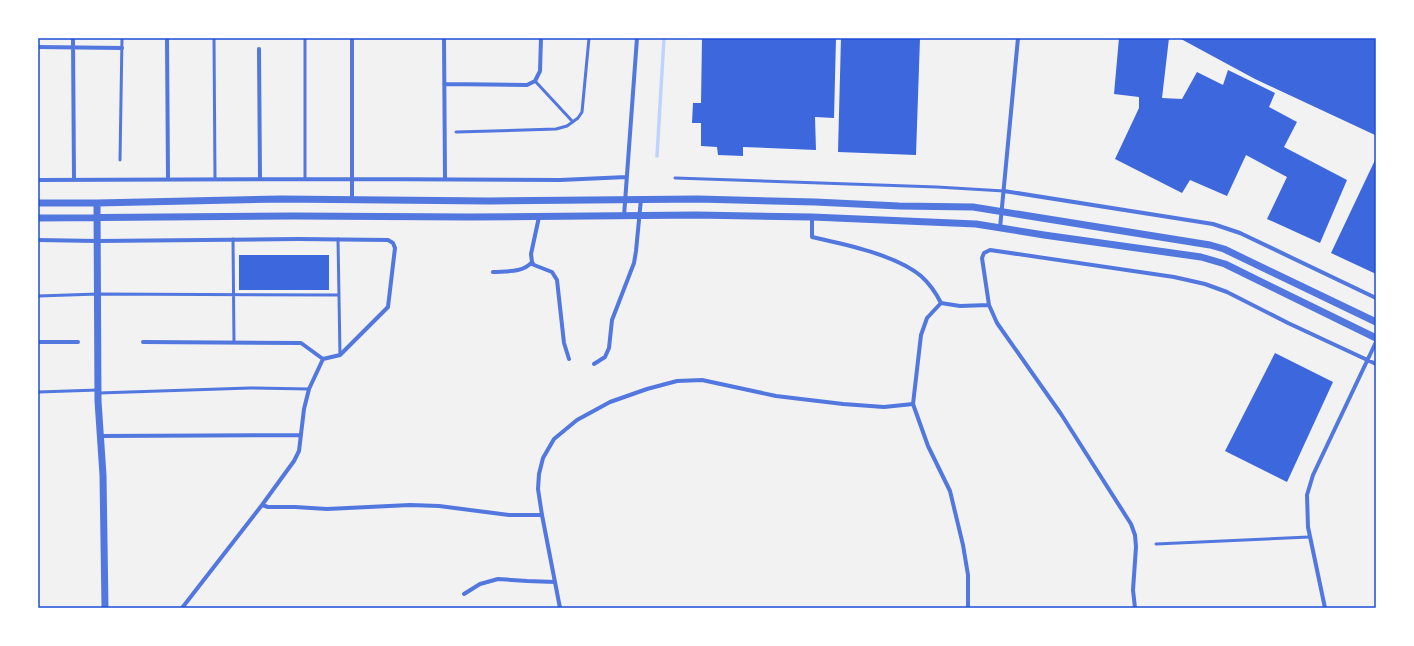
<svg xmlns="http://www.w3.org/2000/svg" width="1414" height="646" font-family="'PT Sans Narrow',sans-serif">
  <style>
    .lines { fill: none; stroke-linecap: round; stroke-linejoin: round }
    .stream { stroke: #bfd3fe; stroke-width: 3.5 }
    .building { fill: #3d67dc }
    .service { stroke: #5277de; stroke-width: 3 }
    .minor { stroke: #5277de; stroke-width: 4 }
    .tertiary { stroke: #5277de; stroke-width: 7 }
    .neatline { fill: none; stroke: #1d4ed8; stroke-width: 1.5 }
  </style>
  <rect width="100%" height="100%" fill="#f2f2f2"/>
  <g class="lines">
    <path class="stream" d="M657,156l7,-118"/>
  </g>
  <path class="building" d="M702,38h134l-2,80 -19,-1 1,33 -73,-3v9l-25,-1 -1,-8 -16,-1v-23h-9l1,-20h8z
    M841,38h79l-4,117 -78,-3z
    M1119,38h50l-7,60 20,1 15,-27 26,13 5,-15 47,23 -6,14 28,15 -13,25 63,33 -27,63 -53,-24 20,-42 -41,-22 -19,41 -37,-16 -8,13 -67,-34 24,-51v-11l-25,-3z
    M1182,38h194l-1,97 -120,-56 -74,-40z
    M1376,158v116l-45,-21z
    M239,255h90v35h-90z
    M1275,353l58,29 -46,100 -62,-31z"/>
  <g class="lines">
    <path class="service" d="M214,38l1,141
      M305,38v141
      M535,81l38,41
      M456,132l100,-3 11,-3 11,-8 4,-6 7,-74
      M120,160l2,-122
      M675,178l262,9 67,4
      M233,239l1,103
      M338,239l2,116
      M38,296l60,-2 241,1
      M38,392l60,-2
      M99,393l151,-5 59,1
      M1156,544l153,-7"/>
    <path class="minor" d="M73,38l1,142
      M167,38l1,141
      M352,38v161
      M444,38l1,141
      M38,47l84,1
      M259,49l1,130
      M444,84l83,1 8,-4 5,-10 1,-33
      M38,180l315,-1 207,1 67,-3
      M1004,191l209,33 27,9 136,65
      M624,216l13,-178
      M539,217l-8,37 1,8 2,3 18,7 5,8 7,63 5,16
      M812,217v20c32,7 84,18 109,39 9,8 15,17 20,27
      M1000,228l18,-190
      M38,240l59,1 201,-2 90,1 5,3 2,5 -7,59 -48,48 -17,4
      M493,272c13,-1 30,1 39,-10
      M941,303l-14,15 -6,17 -8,69 15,42 22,45 13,54 5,30v33
      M941,303l19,3 29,-1
      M38,342h40
      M143,342l158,1 22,16 -14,30 -5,20 -5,42 -5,10 -32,44 -80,103
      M594,364l11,-7 4,-9 3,-28 22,-57 2,-12 5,-52
      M100,436l201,-1
      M262,505l6,2h27l32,2 83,-4 29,1 70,9h33
      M464,594l16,-10 18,-5 29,2 28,1
      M560,608l-18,-93 -4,-26 1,-15 4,-16 11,-19 23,-19 33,-18 37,-13 30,-8 25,-1 74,16 67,8 41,3 29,-3
      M1135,608l-2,-18 3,-43 -1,-12 -4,-11 -70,-110 -64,-91 -8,-18 -7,-47 2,-5 6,-3 184,27 31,7 22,8 61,31 88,41
      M1325,608l-17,-81 -1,-32 6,-20 63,-133"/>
    <path class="tertiary" d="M38,203h59l184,-4 208,2 209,-2 117,3 84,4 74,1 237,38 14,4 152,73
      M97,203l1,198 5,74 2,133
      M38,218l256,-2 175,1 228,-2 115,2 164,7 68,11 157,22 24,7 151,74"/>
  </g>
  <rect width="1414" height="646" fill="none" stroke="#ffffff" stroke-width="78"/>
  <rect x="39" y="39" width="1336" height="568" class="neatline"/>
</svg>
